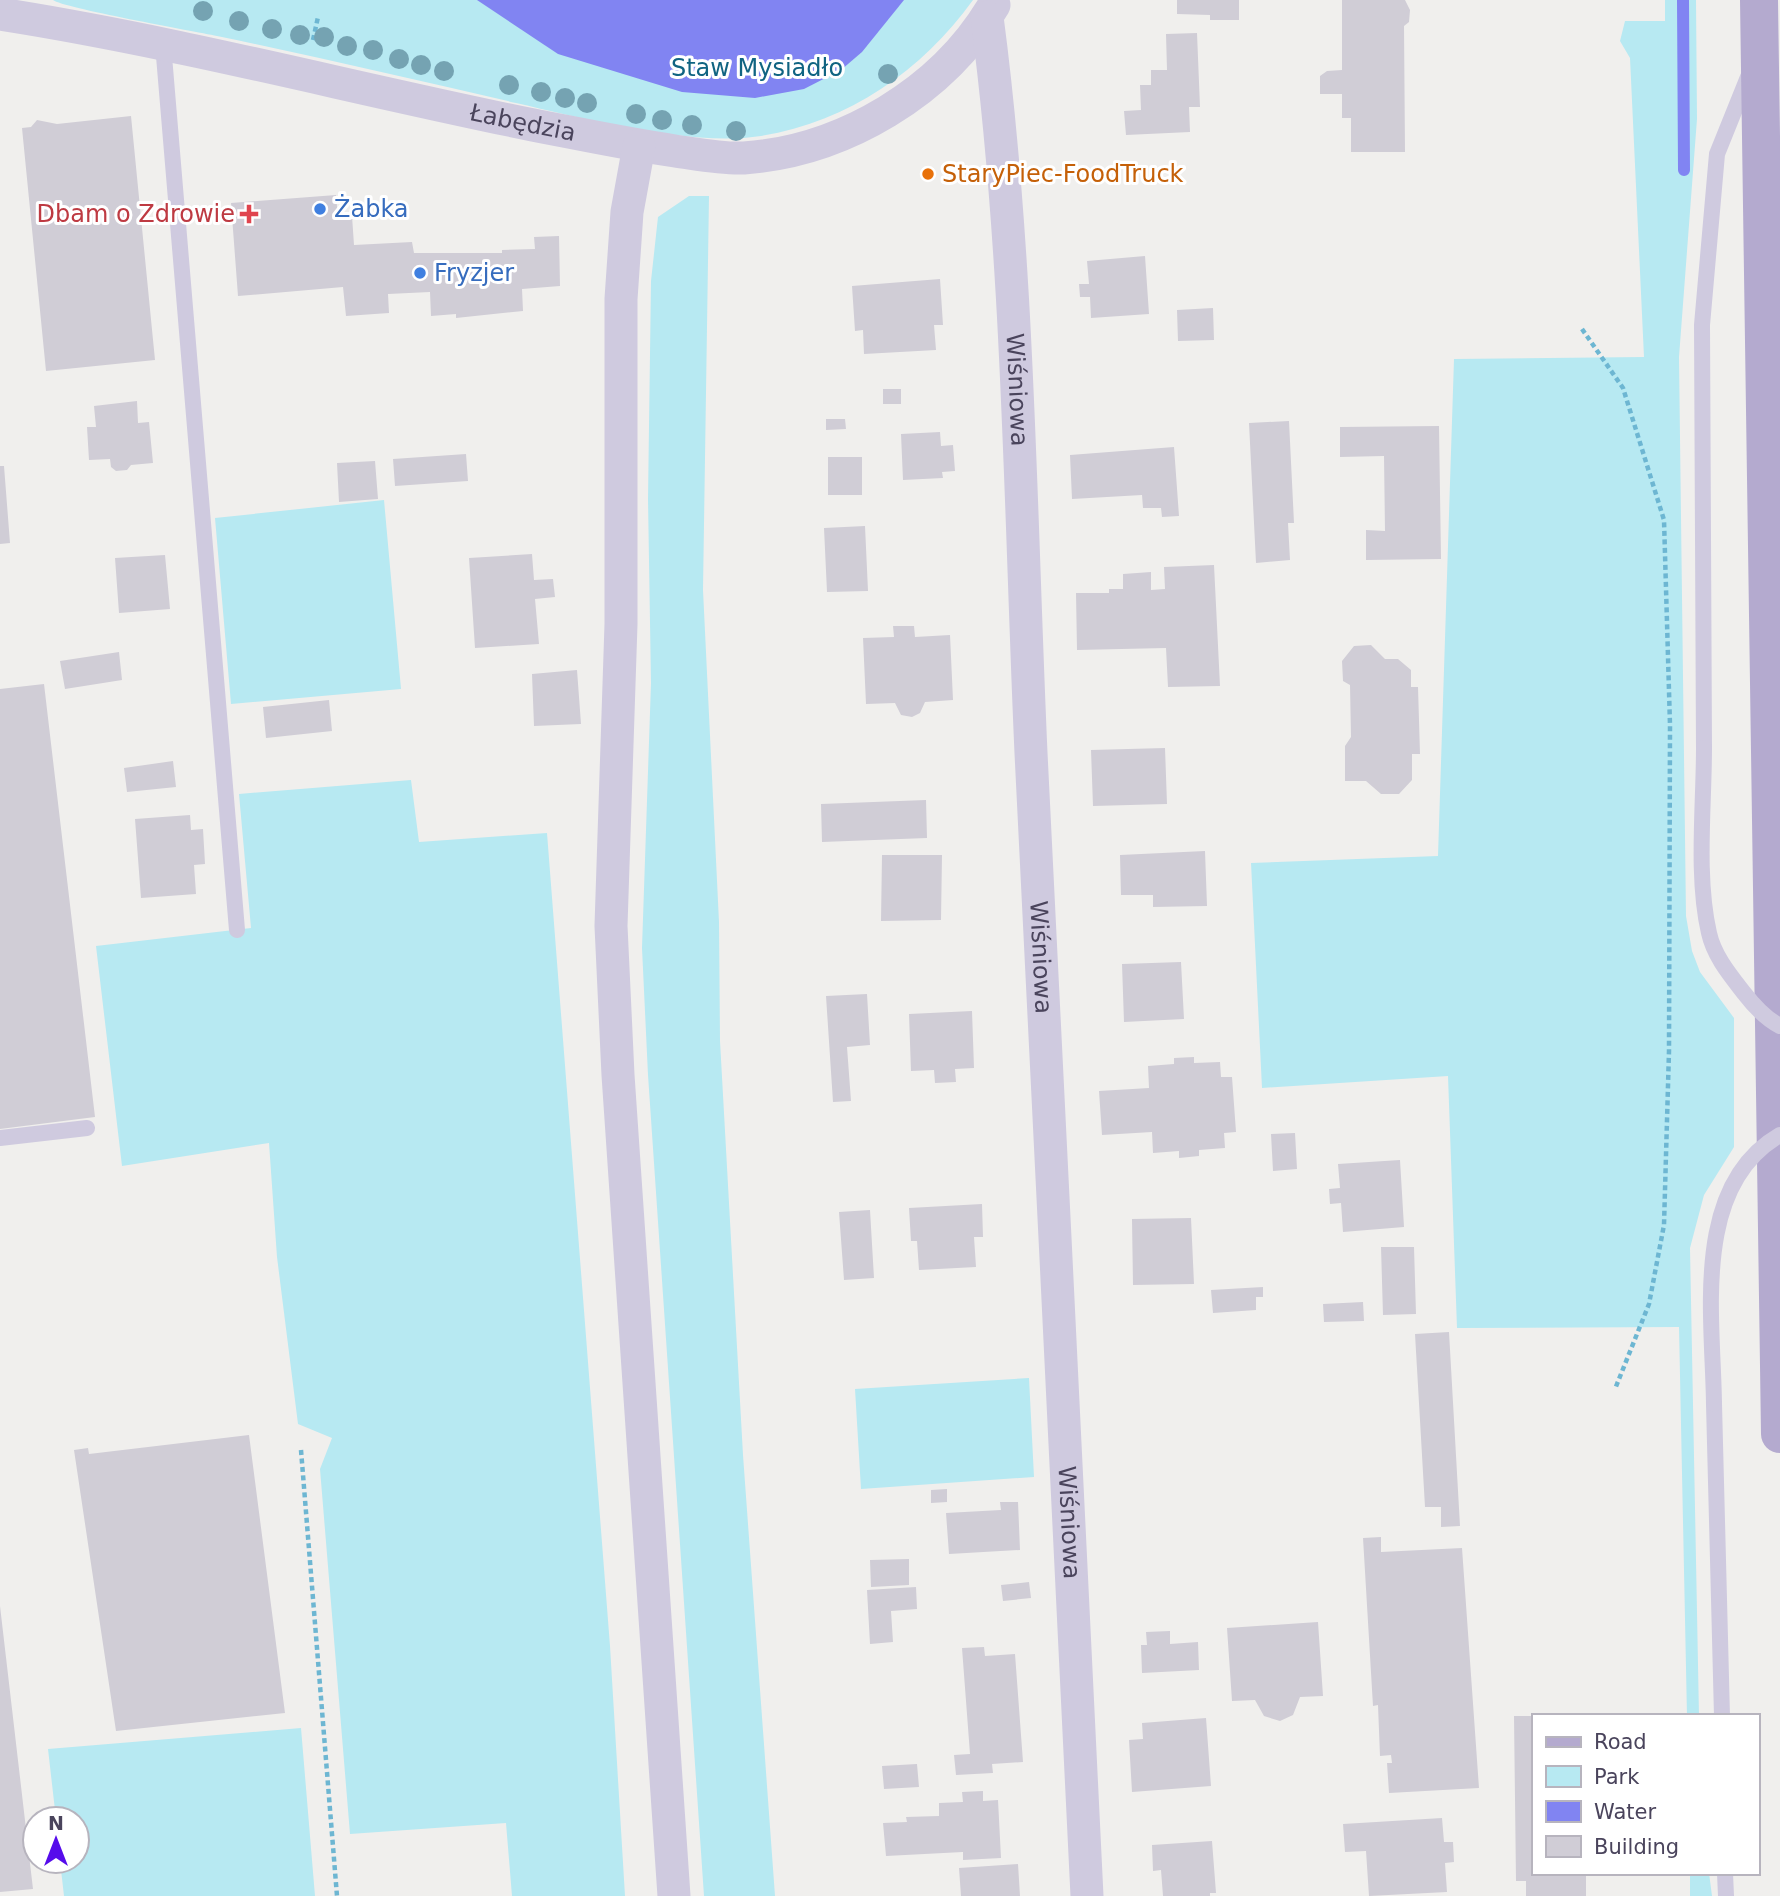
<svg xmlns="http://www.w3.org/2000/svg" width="1780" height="1896" font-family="'DejaVu Sans',sans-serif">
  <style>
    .green { fill: #b7e9f2 }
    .water { fill: #8184f2 }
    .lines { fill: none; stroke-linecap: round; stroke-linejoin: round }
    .stream { stroke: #8184f2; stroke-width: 12 }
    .building { fill: #d0cdd6 }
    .path { stroke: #6db6d2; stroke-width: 4.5; stroke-dasharray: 5 3.5; stroke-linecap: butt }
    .lane { stroke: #cfcadf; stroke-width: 16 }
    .street { stroke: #cfcadf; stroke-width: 33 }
    .primary { stroke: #b4aacf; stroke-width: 38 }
    .lane-bridge { stroke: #cfcadf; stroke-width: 16 }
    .tree { fill: #75a3b2 }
    .food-dot { fill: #e8710a; stroke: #fff; stroke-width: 2.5 }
    .shop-dot { fill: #3f7fe0; stroke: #fff; stroke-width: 2.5 }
    .health-dot { fill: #e0444e; stroke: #fff; stroke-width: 2.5 }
    .labels { text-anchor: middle; stroke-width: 6; stroke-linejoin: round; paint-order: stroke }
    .park-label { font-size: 24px; fill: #106482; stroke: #fff }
    .street-label { font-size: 24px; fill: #4a445c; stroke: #fff }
    .food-label { font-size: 24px; fill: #c56008; stroke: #fff; text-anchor: start }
    .shop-label { font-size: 24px; fill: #366cbe; stroke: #fff; text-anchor: start }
    .health-label { font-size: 24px; fill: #be3a42; stroke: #fff; text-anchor: end }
  </style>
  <rect width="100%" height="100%" fill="#f0efed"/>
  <path class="green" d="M53,0h920c-51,71 -125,122 -212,136 -70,11 -175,-17 -245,-33 -99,-23 -199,-46 -299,-67 -24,-5 -154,-28 -164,-36z
    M1665,0h31l1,119 -18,238 7,559 6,35 8,21 34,46v129l-30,48 -14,53 9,468h-12l-8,-389 -222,1 -9,-252 -186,12 -11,-225 187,-7 16,-497 190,-2 -14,-299 -10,-17 5,-20h40z
    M689,196h20l-6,394 16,332 1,119 23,414 32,441h-71l-56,-821 -6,-127 9,-265 -3,-184 3,-218 7,-64z
    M384,500l17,189 -170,15 -16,-186z
    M411,780l8,62 128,-9 63,813 15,250h-113l-6,-73 -156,11 -30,-365 12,-31 -34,-14 -21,-167 -8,-114 -147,23 -26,-220 155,-18 -12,-134z
    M1029,1378l5,99 -173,12 -6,-100z
    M301,1728l14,168h-251l-4,-35h17v-42h-21l-8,-70z
    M1690,1873h19l3,23h-22z"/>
  <path class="water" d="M477,0h427l-42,52 -21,18 -37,19 -49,9 -73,-6 -124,-38z"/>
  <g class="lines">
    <path class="stream" d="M1683,0l1,170"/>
  </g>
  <path class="building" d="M1177,0h62v20h-29v-5l-33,-1z
    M1342,0h63l5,10 -1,12 -5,4 1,126h-54v-34h-9v-24h-22v-18l7,-5 15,-1z
    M1197,33l3,74h-11l1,25 -64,3 -2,-24 17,-1 -1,-25h11v-15h16l-1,-36z
    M131,116l24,244 -109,11 -24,-243 9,-1 6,-7 20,4z
    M336,195l2,23 14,-2 2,29 58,-3 2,11h88v-3l33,-1 -1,-12 25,-1 1,50 -38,3 1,22 -67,7v-4l-25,2 -1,-24 -42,2 1,19 -43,3 -3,-29 -105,9 -7,-93z
    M1145,256l4,58 -58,4 -1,-21h-10l-1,-13h10l-2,-23z
    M940,279l3,46h-9l2,25 -72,4 -1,-24 -8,1 -3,-45z
    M1213,308l1,32 -36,1 -1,-31z
    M883,389h18v15h-18z
    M137,401l1,22 11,-1 4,41 -22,2 -4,5 -11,1 -5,-4 -1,-8 -21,1 -2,-33h9l-2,-21z
    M826,419h19l1,10 -20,1z
    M1289,421l5,102h-6l2,37 -34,3 -7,-140z
    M1439,426l2,133 -75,1v-30l19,1 -1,-75 -44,1v-30z
    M940,432l1,14 12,-1 2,26 -13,1 1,6 -40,2 -2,-46z
    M1174,447l5,69 -17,1 -1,-9h-18l-1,-13 -70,4 -2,-44z
    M466,454l2,27 -73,5 -2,-27z
    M828,457h34v38h-34z
    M375,461l3,38 -39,3 -2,-39z
    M0,466h4l6,77 -10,1z
    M865,526l3,65 -41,1 -3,-64z
    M532,554l2,26 19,-1 2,18 -20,2 4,45 -64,4 -6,-90z
    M165,555l5,54 -51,4 -4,-55z
    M1214,565l6,121 -52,1 -2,-39 -89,2 -1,-57h33v-4h14v-15l28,-2v18l14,-1 -1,-22z
    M893,626h21l1,11 35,-2 3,65 -28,2 -5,11 -8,4 -11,-2 -6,-12 -29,1 -3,-66 31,-1z
    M1371,645l14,14h13l13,11v17h7l2,67h-8v26l-13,14h-18l-15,-13h-21v-35l6,-9 -1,-52 -7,-4 -1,-20 12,-15z
    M119,652l3,28 -57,9 -5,-28z
    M577,670l4,54 -47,2 -2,-52z
    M44,684l51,433 -95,12v-440z
    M329,700l3,31 -66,7 -3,-31z
    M1165,748l2,56 -74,2 -2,-56z
    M173,761l3,26 -49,5 -3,-24z
    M926,800l1,38 -105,4 -1,-38z
    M190,815l1,15 12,-1 2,35 -11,1 2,29 -55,4 -6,-79z
    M1205,851l2,55 -54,1v-12h-32l-1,-40z
    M882,855h60l-1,65 -60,1z
    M1181,962l3,57 -60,3 -2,-58z
    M867,994l3,51 -23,2 4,54 -18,1 -7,-106z
    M972,1011l2,57 -19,1 1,13 -21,1 -1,-13 -23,1 -2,-57z
    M1194,1057v6l26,-1 1,15h11l4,55 -12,1 1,15 -26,2v6l-20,2v-7l-26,2 -1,-21 -50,3 -3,-44 50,-3 -1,-22 26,-2v-6z
    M1295,1133l2,36 -24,2 -2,-37z
    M1400,1160l4,67 -61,5 -2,-29 -11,1 -1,-15 11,-1 -2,-24z
    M982,1204l1,33h-9l2,30 -57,3 -2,-29h-6l-2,-33z
    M870,1210l4,68 -30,2 -5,-68z
    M1191,1218l3,66 -61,1 -1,-66z
    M1381,1247h33l2,67 -33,1z
    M1263,1287v10h-7v13l-43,3 -2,-23z
    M1363,1302l1,19 -40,1 -1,-18z
    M1449,1332l11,194 -19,1v-20h-16l-10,-173z
    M249,1435l36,278 -169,18 -42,-281 14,-2 1,6z
    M947,1489v13l-16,1v-13z
    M1000,1502h18l2,48 -71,4 -3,-41 55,-3z
    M1381,1537v15l81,-4 17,240 -90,5 -2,-30h5l-1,-8 -11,1 -2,-51 -5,1 -10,-168z
    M909,1559v26l-38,2 -1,-27z
    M1029,1582l2,16 -28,3 -2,-16z
    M916,1587l1,22 -26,2 2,31 -23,2 -3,-54z
    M0,1606l33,283 -33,3z
    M1318,1622l5,74 -23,1 -7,18 -13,6 -16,-5 -9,-16 -23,1 -5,-73z
    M1170,1631v13l28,-2 1,28 -57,3 -1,-28h6l-1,-13z
    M984,1647l1,9 30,-2 8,108 -31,2 1,9 -37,2 -2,-20 16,-1 -8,-106z
    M1514,1716h19v157h53v23h-60v-15h-10z
    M1206,1718l5,68 -79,6 -3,-52 14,-1 -1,-16z
    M917,1764l2,23 -35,2 -2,-23z
    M983,1791v10l15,-1 3,58 -38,2v-8l-77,4 -3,-33 24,-1 -1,-5 33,-1v-13l24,-1 -1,-10z
    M1442,1818l2,24h9l1,20 -9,1 2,29 -78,4 -3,-45 -21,1 -2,-28z
    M1212,1841l4,52h-6v3h-47l-2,-26 -8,1 -1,-26z
    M1018,1864l2,32h-59l-2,-28z"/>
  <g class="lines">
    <path class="path" d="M313,40l5,-23
      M1582,329l41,59 41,132 6,205 -1,326 -5,174 -15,79 -34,85
      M301,1450l36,446"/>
    <path class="lane" d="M163,44l74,886
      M1704,748l-2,-423 15,-171 31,-77
      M0,1138l87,-10
      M1714,1404l8,312
      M1725,1873l1,23"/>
    <g class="street">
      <path id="s1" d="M0,14c179,28 355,75 533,111 47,9 94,19 142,26 22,3 46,8 69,7 99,-7 199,-66 250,-153"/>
      <path id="s2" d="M987,17c32,243 33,491 44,736 18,381 39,762 56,1143"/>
      <path d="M639,146l-12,66 -6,87v325l-10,302 7,149 56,821"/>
    </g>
    <path class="primary" d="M1759,0l21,1434"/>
    <path class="lane-bridge" d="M1704,748c0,58 -8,129 5,185 5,23 21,42 35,60 10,13 22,26 36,33
      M1714,1404c-1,-87 -23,-218 66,-269"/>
  </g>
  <g class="tree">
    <circle cx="203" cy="11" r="10"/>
    <circle cx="239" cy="21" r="10"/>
    <circle cx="272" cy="29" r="10"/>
    <circle cx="300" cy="35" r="10"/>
    <circle cx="324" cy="37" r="10"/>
    <circle cx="347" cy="46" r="10"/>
    <circle cx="373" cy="50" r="10"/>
    <circle cx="399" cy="59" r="10"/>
    <circle cx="421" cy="65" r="10"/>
    <circle cx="444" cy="71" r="10"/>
    <circle cx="888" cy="74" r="10"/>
    <circle cx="509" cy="85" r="10"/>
    <circle cx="541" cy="92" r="10"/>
    <circle cx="565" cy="98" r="10"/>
    <circle cx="587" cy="103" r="10"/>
    <circle cx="636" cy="114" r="10"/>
    <circle cx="662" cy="120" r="10"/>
    <circle cx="692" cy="125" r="10"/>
    <circle cx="736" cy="131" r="10"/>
  </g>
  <circle class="food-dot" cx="928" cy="174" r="7"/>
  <g class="shop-dot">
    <circle cx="320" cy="209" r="7"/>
    <circle cx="420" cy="273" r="7"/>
  </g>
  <path class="health-dot" d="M245.5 203.5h7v7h7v7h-7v7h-7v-7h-7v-7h7z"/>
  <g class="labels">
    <g class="park-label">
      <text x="757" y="76">Staw Mysiadło</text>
    </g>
    <g class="street-label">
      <text dy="8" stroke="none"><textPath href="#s1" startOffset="534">Łabędzia</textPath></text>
      <text dy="8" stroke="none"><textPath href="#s2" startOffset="374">Wiśniowa</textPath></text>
      <text dy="8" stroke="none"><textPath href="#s2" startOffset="942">Wiśniowa</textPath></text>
      <text dy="8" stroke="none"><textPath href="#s2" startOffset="1508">Wiśniowa</textPath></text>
    </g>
    <g class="food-label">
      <text x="942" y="182">StaryPiec-FoodTruck</text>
    </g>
    <g class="shop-label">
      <text x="334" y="217">Żabka</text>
      <text x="434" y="281">Fryzjer</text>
    </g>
    <g class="health-label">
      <text x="235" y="222">Dbam o Zdrowie</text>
    </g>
  </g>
  <rect x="1532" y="1714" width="228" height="161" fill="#ffffff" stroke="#b7b4be" stroke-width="2"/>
  <rect x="1546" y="1737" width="35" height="10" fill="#b4aacf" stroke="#b7b4be" stroke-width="2"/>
  <text x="1594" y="1749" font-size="21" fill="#4a445c">Road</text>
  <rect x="1546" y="1766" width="35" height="21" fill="#b7e9f2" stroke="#b7b4be" stroke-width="2"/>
  <text x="1594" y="1784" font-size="21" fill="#4a445c">Park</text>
  <rect x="1546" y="1801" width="35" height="21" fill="#8184f2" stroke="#b7b4be" stroke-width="2"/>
  <text x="1594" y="1819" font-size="21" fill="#4a445c">Water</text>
  <rect x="1546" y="1836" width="35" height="21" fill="#d0cdd6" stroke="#b7b4be" stroke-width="2"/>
  <text x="1594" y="1854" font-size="21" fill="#4a445c">Building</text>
  <g transform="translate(56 1840)"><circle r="33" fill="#ffffff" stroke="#b7b4be" stroke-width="2"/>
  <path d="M0-5L12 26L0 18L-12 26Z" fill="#560ceb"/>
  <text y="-10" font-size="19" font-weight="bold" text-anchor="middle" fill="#4a445c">N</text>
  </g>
</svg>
